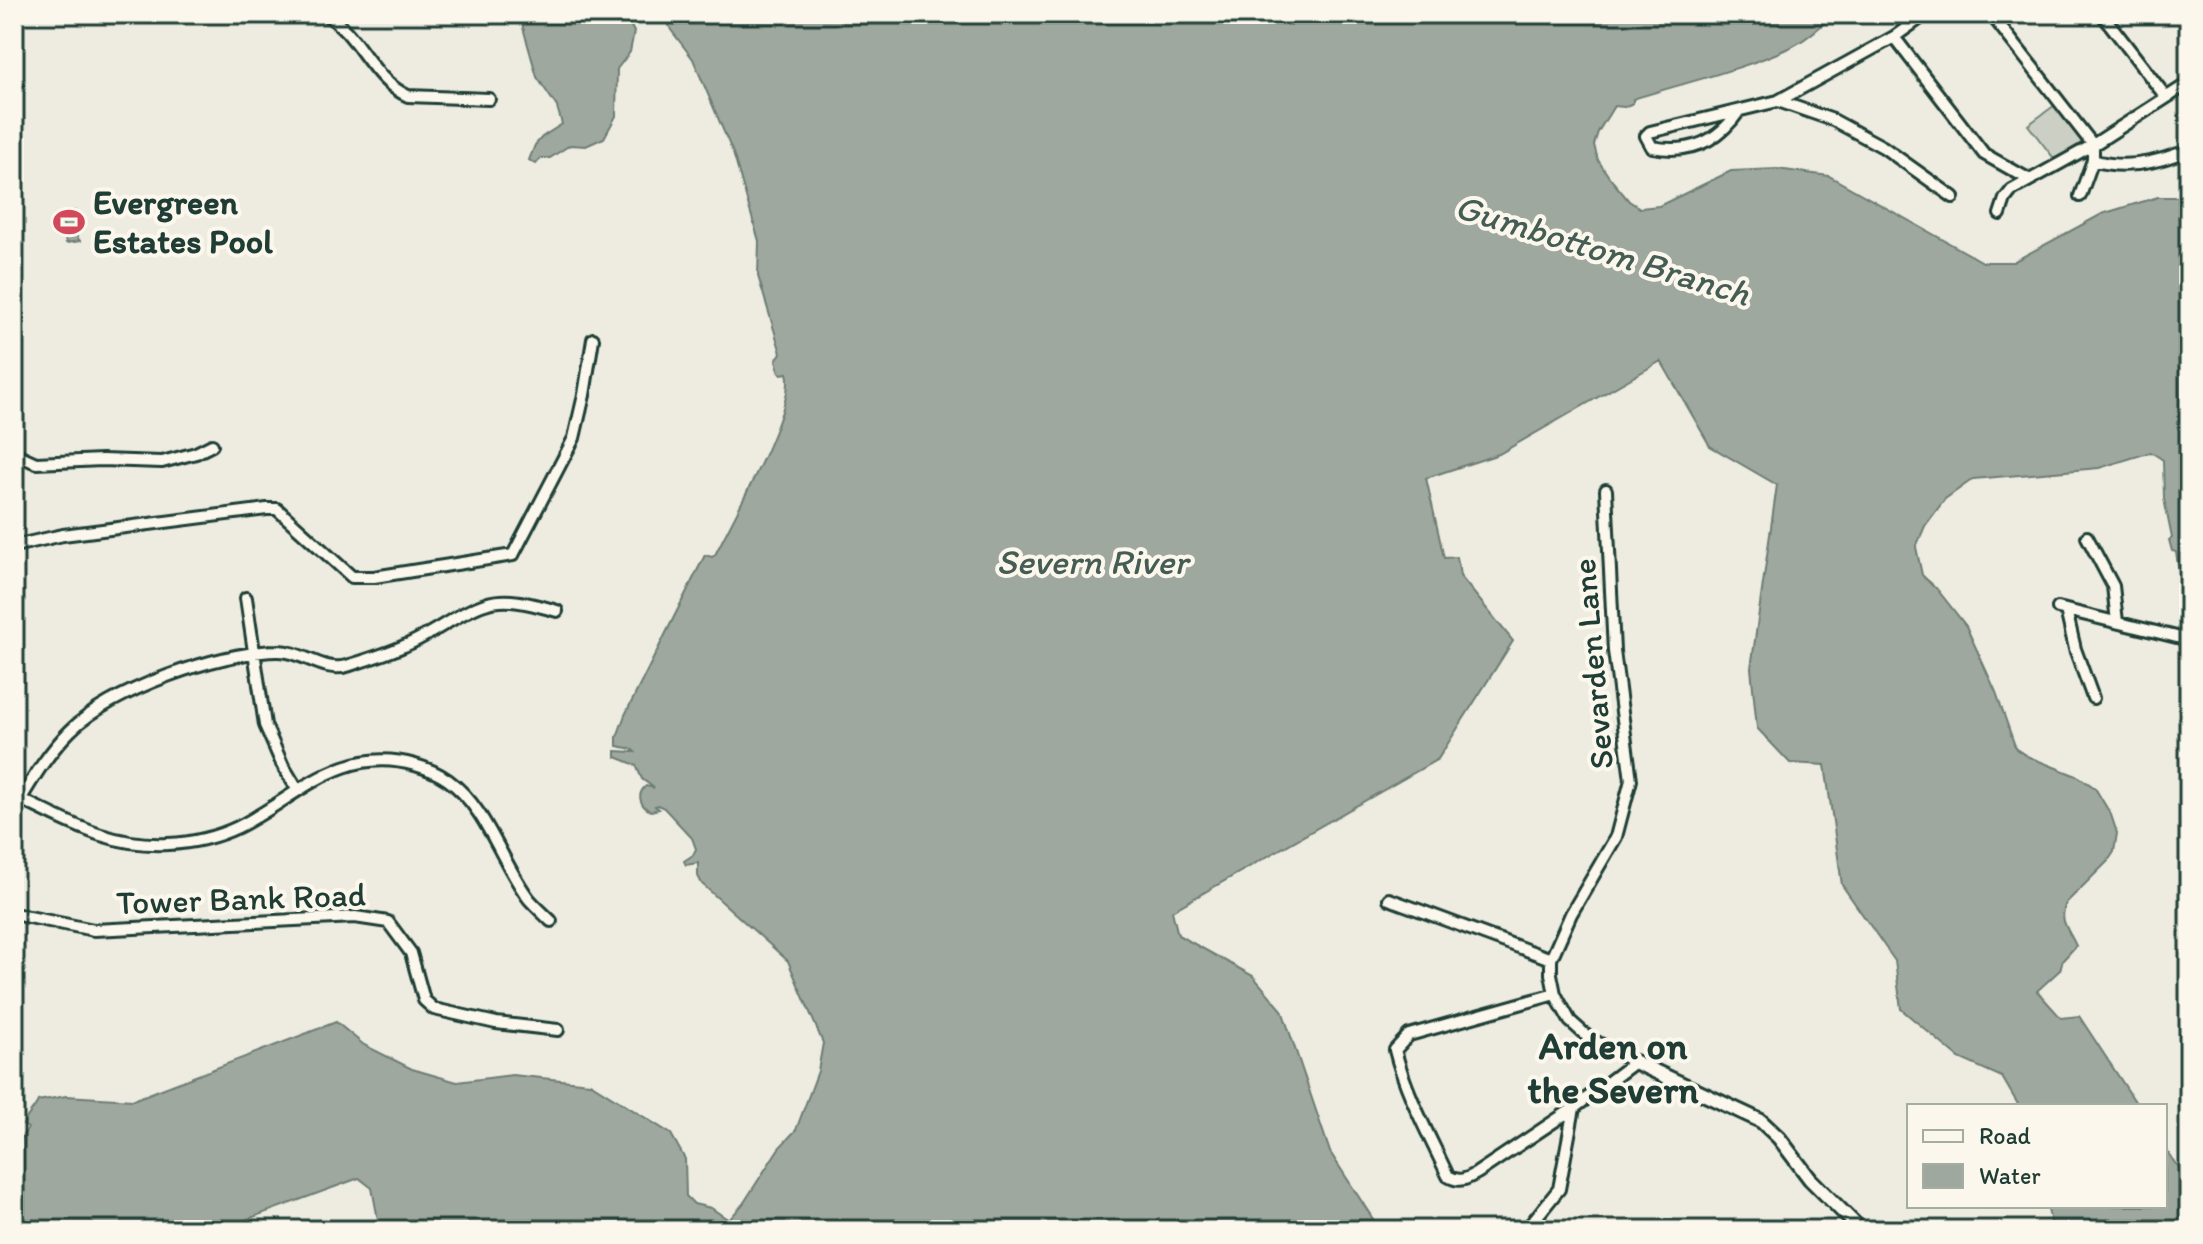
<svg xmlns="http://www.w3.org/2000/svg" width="2203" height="1244" font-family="Itim,sans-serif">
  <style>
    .green { fill: #cbcfc4; stroke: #75867c; stroke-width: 2 }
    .water { fill: #9fa89f; stroke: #6c7d74; stroke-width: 2 }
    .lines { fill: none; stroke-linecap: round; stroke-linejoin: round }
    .minor-casing { stroke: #1f3d34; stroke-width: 16 }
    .tertiary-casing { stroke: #1f3d34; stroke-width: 18 }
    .minor { stroke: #fbf7ec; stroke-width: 10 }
    .tertiary { stroke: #fbf7ec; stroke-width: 12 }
    .labels { text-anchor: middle; stroke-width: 8; stroke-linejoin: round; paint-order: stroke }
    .poi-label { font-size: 34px; font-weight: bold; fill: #1f3d34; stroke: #fbf7ec; text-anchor: start }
    .street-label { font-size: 34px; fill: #1f3d34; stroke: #fbf7ec }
    .water-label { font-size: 36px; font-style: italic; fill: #455d54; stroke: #fbf7ec }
    .quarter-label { font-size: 38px; font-weight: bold; fill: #1f3d34; stroke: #fbf7ec }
  </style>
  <rect width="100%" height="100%" fill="#eeece1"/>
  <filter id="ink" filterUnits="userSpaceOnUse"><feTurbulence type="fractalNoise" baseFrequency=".0125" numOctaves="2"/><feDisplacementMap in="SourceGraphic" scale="16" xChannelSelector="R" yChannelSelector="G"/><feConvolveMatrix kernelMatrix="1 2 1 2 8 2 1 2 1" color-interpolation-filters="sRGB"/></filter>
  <g filter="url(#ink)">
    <path class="green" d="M2055,105l30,35 -29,21 -28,-36z"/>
    <path class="water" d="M531,14h94l9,18 -4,20 -13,17 -1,47 -12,22 -18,8 -16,-1 -20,13h-9l-5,6 -7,-4 6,-15 7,-8 20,-13 -5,-17 -20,-30 -15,-53 7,-3z
      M664,14h1173c-16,10 -26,23 -44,32 -50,24 -107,36 -160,53v4l-9,4 -10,-1 -16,26 -4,13 4,15 11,17 20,24 11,7 19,-2 72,-35 46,-2 52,7 154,86h30l89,-48 56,-17h31v404l-9,-23 -4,-26 -4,-1 -3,-11 3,-2 -8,-39 -1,-39 -12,-8 -52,16 -126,11 -28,20 -20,27 -9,21 6,28 14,13 30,38 30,66 20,57 13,8 50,20 16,11 16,27 6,18 -3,19 -6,9 -42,42c-8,19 3,26 10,43l-13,14 -3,10 -23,21 24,27 18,-2 59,90h-119l-17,-29 -43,-19 -58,-49 -6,-48 -53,-76 -17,-120 -35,-2 -33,-35 -6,-60 26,-183 -67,-39 -49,-85 -162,93 -73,24 18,80 13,-1 3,19 53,65 -75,118 -266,152 6,24 75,41 29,34 48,142 50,78h-1000l-8,-42 -13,-10 -141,52h-200l-4,-49 3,-37 11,-16 -5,-3c3,-9 11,-15 15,-24l28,-5 67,4 203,-78 28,23 48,24 45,13 55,-7 78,8 81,51 14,25 1,37 8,8 17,4 18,12 14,-16 36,-56 17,-18 22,-59 5,-28 -35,-82 -86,-77 -4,-8v-13l-12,2 -2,-4 9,-6 3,-6 -4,-11 -28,-30 -6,-3 -3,1 4,3 -8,2c-11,-4 -15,-17 -5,-25l8,2 -12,-9 -6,-14 -20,-8v-6l19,1 -3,-3 -15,-3v-9l8,-22 80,-160 7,2 3,-2c17,-35 82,-150 72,-182l-5,1 -3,-2 -3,-12 5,-7 -23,-77 1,-35 -26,-88 -40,-94 -22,-29z
      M75,211c-3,6 0,25 5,30l-14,2 -1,-6h-8l-2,-5 9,-3 -3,-16z
      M2165,1148l10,15 14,12v55h-136l-6,-24h118z"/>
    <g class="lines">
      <defs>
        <path id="minor" d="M325,14c35,20 45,65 83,82l81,3
          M1991,14l102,131
          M2102,14l64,83
          M1894,37l90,117 46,26
          M1778,101l55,19 50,27 70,50
          M1739,111c-22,32 -50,43 -87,36l-6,-11 4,-4 128,-31 116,-64 32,-23
          M2093,145v15c27,9 58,4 85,-6
          M2080,196l13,-36
          M2000,214l5,-15 7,-9 81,-45 96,-62
          M14,453l22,10 66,-3 60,2 34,-9 16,-8
          M2087,537l26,49 4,36
          M14,546l49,-11 204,-26h10l75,68h22l139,-22 61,-117 10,-43 9,-56
          M246,598l19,127 17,39 15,25
          M2058,608l131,32
          M2066,610l9,39 18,49
          M14,796c53,25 93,51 154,48 24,-1 49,-7 70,-17 60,-30 103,-83 177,-62 11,3 23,8 33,15 39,28 53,82 81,119 7,8 15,15 22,22
          M14,810c17,-28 32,-55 56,-79 41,-41 149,-79 207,-80 24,-1 46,22 70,15 19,-6 39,-12 57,-20 28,-11 53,-33 81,-42 23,-8 50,1 72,7
          M1389,899l162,60
          M14,914l80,16 261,-13 33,5 23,31 13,47 10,9 62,14 62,7
          M1555,994l-146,41 -14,15c11,44 34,85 53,126 11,7 19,3 29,-3l97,-65 61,-46 -46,-24 -19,-17 -15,-27 -4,-20v-15l20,-45 45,-77 15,-57 -17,-129 -8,-161
          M1526,1230l33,-41 15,-81"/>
        <path id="tertiary" d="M1635,1062l126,59 18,17 31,41 51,51"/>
      </defs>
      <use href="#minor" class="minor-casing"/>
      <use href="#tertiary" class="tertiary-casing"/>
      <use href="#minor" class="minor"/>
      <use href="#tertiary" class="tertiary"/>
    </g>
  </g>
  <defs>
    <symbol id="stadium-bare" viewBox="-9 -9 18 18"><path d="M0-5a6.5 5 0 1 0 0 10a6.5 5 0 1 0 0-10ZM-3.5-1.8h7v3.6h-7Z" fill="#d1495b" stroke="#fbf7ec" stroke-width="2.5" paint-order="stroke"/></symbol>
  </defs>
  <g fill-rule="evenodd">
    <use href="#stadium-bare" x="47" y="200" width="44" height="44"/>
  </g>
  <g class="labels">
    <g class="poi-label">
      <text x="93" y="214">Evergreen<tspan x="93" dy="39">Estates Pool</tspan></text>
    </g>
    <g class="street-label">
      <text transform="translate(1592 664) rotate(-95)" y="12">Sevarden Lane</text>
      <text transform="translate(241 898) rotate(-2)" y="12">Tower Bank Road</text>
    </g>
    <g class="water-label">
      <text transform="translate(1603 249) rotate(17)" y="13">Gumbottom Branch</text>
      <text x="1092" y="574">Severn River</text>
    </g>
    <g class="quarter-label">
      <text x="1613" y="1059">Arden on<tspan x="1613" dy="44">the Severn</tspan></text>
    </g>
  </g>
  <rect width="2203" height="1244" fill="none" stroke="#fbf7ec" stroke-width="48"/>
  <rect x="24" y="24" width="2155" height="1196" fill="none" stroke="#1f3d34" stroke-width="3" filter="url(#ink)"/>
  <rect x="1907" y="1104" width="260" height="104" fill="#fbf7ec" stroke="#a3ada2" stroke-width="2"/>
  <rect x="1923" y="1130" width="40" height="12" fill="#fbf7ec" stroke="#a3ada2" stroke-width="2"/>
  <text x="1979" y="1144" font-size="24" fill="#1f3d34">Road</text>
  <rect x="1923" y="1164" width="40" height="24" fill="#9fa89f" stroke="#a3ada2" stroke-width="2"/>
  <text x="1979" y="1184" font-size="24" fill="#1f3d34">Water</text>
</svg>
